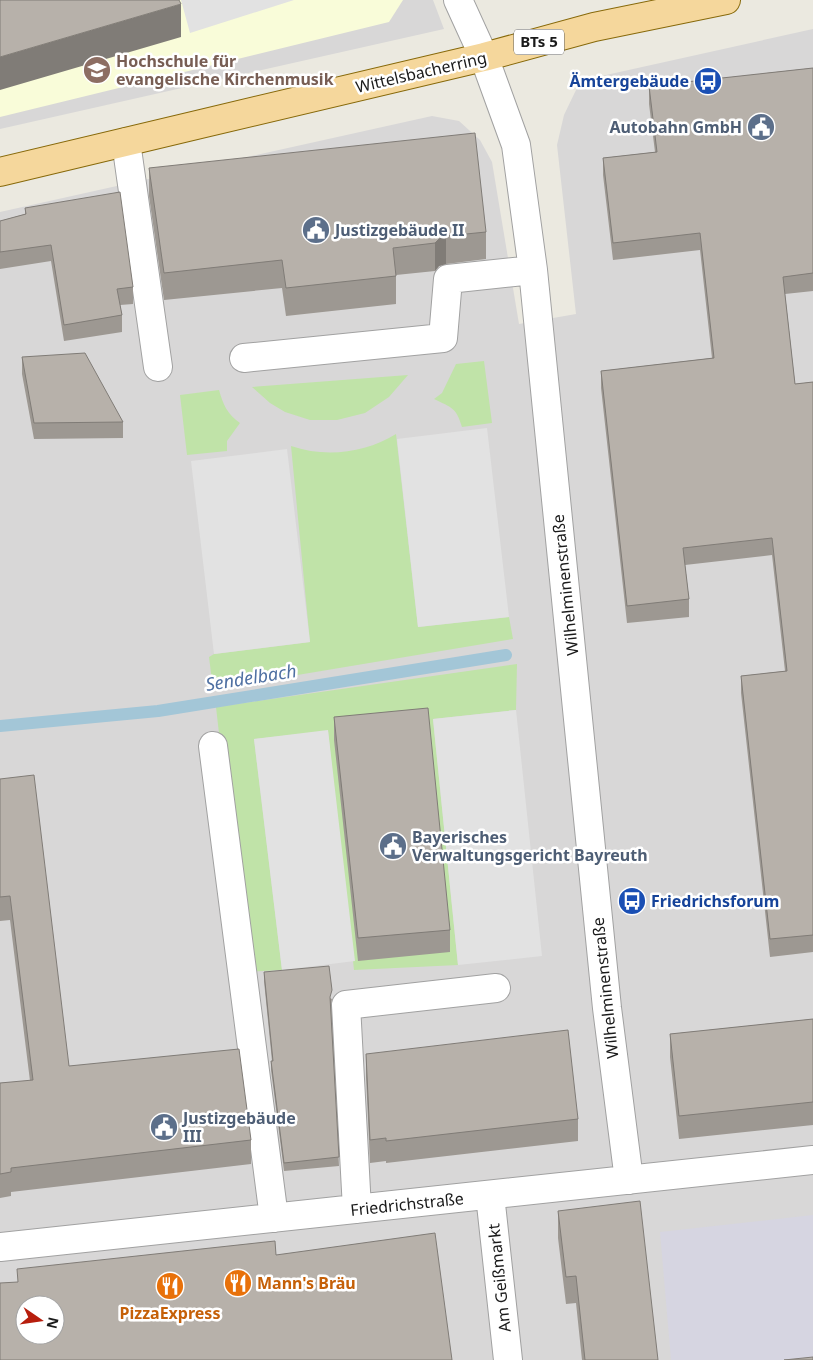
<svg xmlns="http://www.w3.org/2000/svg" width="813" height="1360" font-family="'Noto Sans',sans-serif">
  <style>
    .residential { fill: #d8d7d7; fill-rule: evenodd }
    .education { fill: #f9fcd9 }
    .grass { fill: #c0e3a8 }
    .parking { fill: #e2e2e2 }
    .plaza { fill: #d6d5e1 }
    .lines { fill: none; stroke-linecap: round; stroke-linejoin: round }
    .stream { stroke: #a3c6d7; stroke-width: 12 }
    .minor-casing { stroke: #a1a1a1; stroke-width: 30 }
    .major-casing { stroke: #87690a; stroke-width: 30 }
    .minor { stroke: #fff; stroke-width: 28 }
    .major { stroke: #f5d79c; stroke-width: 28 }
    .wall { fill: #9d9892 }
    .shaded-wall { fill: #807c77 }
    .building { fill: #b7b1aa; stroke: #807c77; fill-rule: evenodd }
    .labels { text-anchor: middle; stroke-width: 5; stroke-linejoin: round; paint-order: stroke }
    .shield { fill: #fff; stroke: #5f5f5f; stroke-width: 1 }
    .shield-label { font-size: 15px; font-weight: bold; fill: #1a1a1a }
    .education-label { font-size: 16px; font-weight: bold; fill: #785e54; stroke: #fff; text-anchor: start }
    .street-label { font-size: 16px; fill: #1a1a1a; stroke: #fff }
    .transit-label { font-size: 16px; font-weight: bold; fill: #164399; stroke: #fff; text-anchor: end }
    .service-label { font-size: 16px; font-weight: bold; fill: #4e5e75; stroke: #fff; text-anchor: start }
    .food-label { font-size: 16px; font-weight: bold; fill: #c56008; stroke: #fff; text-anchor: start }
    .water-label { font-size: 18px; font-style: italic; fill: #4f70a2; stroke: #fff }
  </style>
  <rect width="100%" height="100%" fill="#ebe9e0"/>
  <path class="residential" d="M0,0h433l11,29 -444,100z
    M813,29v1331h-813v-1148l432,-96 27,5 21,19 12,22 27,162 57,-10 -19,-169 7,-30 12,-25 12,-11zM25,1305h30v30h-30z"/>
  <path class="education" d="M0,0h403l-14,22 -389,95z"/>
  <path class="grass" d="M484,361l8,62 -30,4c-6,-20 -10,-19 -28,-28l8,-6 14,-29z
    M408,375l-19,22 -24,16 -28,7h-27l-25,-8 -15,-9 -18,-16z
    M219,390c4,14 8,24 21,33l-13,18v10l-40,4 -7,-60z
    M396,434l22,193 91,-10 4,22 -300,50 -4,-32 5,-3 96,-12 -19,-196c35,12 74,7 105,-12z
    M517,664l-1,46 -83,9 25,246 -104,5 -26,-239 -74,8 28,231 -36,2 -30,-265z"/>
  <path class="parking" d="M181,0h113l-104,33z
    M487,428l22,189 -91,10 -21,-188z
    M287,449l23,193 -96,12 -23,-193z
    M516,710l26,246 -84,9 -25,-246z
    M328,730l27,231 -73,9 -28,-231z"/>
  <path class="plaza" d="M813,1215v145h-142l-11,-128z"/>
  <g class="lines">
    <path class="stream" d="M0,726l158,-15 348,-56"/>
    <defs>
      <path id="minor" d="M458,0l26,57 32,88 17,125 74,738 22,172
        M126,142l32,225
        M244,358l199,-20 5,-59 85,-9
        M213,746l61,472
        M490,1195l18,165
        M357,1209l-11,-204 150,-17
        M0,1247l813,-87"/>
      <path id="major" d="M0,172l205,-49 279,-66 110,-30 132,-27"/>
    </defs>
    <use href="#minor" class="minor-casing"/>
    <use href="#major" class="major-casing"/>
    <use href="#minor" class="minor"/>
    <use href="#major" class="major"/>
  </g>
  <path class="wall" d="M813,68v223l-28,3 10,90 18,-2v570l-43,5 -29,-264v-17l44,-5 -13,-116 -87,10 4,34v18l-62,6 -26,-235v-17l111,-13 -12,-108 -87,10 -10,-85v-17l52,-6 -6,-48v-18z
    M149,168l337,64v27l-40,5 -7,2 -4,5 -39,4v29l-110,12 -4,-28 -118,12 -15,-104z
    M25,208l108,79v17l-13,1 2,10v17l-58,9 -13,-80 -51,8v-48l25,-7z
    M22,357l101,65v16l-89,1 -12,-65z
    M334,717l116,213v22l-92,9 -24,-221z
    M0,779l69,287 182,74v24l-240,28v4l-11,2v-115l30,-2 -20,-161 -10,1z
    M264,972l68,27 -1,5 8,162 -55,5 -13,-101v-9h1l-8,-80z
    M813,1019v106l-134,14 -9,-82v-23z
    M366,1054l212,65v22l-192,22v-2l-16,2 -4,-86z
    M558,1211l100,149h-76l-6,-57 -10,1 -8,-66z"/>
  <path class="shaded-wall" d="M181,4v33l-181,53v-33z
    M446,236v28l-7,2 -4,5v-28l4,-4z"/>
  <path class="building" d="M0,0h179l2,4 -181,53z
    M813,68v205l-30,4 12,107 18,-2v553l-43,4 -29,-263 46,-5 -15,-133 -89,10 6,51 -62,7 -26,-235 113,-13 -14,-125 -87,10 -10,-85 54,-6 -8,-66z
    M475,133l11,99 -40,4 -7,3 -4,4 -42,5 3,28 -110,12 -4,-28 -118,13 -15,-105z
    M120,192l13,95 -16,2 5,26 -58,10 -13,-80 -51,7v-31l26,-7 -1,-6z
    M85,353l38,69 -89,1 -12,-66z
    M428,708l22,222 -92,8 -24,-221z
    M34,775l35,291 170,-17 12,91 -240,28v4l-11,2v-91l33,-3 -23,-184 -10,1v-118z
    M329,966l3,24 -2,7 9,160 -55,6 -13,-102h2l-9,-89z
    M813,1019v83l-134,14 -9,-82z
    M568,1030l10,89 -192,22v-3l-16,2 -4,-86z
    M640,1201l18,159h-73l-9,-84 -10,1 -8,-66z
    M435,1233l17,127h-452v-77l18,-1 -1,-13 258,-28 1,14zM25,1305h30v30h-30z
    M813,1357v3h-29z"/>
  <defs>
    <symbol id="university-disc" viewBox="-11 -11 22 22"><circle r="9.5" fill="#8d6e63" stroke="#fff"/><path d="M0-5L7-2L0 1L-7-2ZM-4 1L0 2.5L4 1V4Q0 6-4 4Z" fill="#fff"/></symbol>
    <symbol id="bus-disc" viewBox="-11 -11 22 22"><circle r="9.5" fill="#1a4fb4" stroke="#fff"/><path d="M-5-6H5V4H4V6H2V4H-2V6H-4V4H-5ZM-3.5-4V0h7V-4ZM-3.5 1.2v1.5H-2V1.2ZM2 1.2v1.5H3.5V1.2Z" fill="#fff"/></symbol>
    <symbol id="civic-disc" viewBox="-11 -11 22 22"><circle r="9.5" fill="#5c6f8a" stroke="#fff"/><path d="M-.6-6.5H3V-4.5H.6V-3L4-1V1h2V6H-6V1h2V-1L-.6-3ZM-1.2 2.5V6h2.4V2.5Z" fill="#fff"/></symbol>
    <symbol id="restaurant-disc" viewBox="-11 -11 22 22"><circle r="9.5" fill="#e8710a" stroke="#fff"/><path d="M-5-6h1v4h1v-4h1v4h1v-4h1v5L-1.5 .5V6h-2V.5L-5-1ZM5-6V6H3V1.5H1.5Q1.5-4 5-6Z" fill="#fff"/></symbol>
  </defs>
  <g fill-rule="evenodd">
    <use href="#university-disc" x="81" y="54" width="32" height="32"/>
    <use href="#bus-disc" x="692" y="65" width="32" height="32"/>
    <use href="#civic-disc" x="745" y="111" width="32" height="32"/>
    <use href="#civic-disc" x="300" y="214" width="32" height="32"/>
    <use href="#civic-disc" x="377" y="830" width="32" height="32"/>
    <use href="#bus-disc" x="616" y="885" width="32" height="32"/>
    <use href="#civic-disc" x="148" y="1111" width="32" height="32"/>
    <use href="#restaurant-disc" x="222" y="1267" width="32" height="32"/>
    <use href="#restaurant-disc" x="154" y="1270" width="32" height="32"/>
  </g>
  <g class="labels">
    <rect class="shield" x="514" y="29.5" width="50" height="25" rx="4"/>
    <g class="shield-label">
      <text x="539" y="47">BTs 5</text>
    </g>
    <g class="education-label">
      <text x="116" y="67">Hochschule für<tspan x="116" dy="18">evangelische Kirchenmusik</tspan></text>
    </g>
    <g class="street-label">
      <text transform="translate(421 72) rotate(-13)" y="6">Wittelsbacherring</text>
      <text transform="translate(565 585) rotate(-96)" y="6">Wilhelminenstraße</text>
      <text transform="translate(605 988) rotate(-96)" y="6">Wilhelminenstraße</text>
      <text transform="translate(407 1204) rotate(-6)" y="6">Friedrichstraße</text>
      <text transform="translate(499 1278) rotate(-96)" y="6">Am Geißmarkt</text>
    </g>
    <g class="transit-label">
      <text x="689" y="87">Ämtergebäude</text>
      <text x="651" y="907" text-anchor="start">Friedrichsforum</text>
    </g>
    <g class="service-label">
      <text x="742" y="133" text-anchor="end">Autobahn GmbH</text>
      <text x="335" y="236">Justizgebäude II</text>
      <text x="412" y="843">Bayerisches<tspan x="412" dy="18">Verwaltungsgericht Bayreuth</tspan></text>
      <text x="183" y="1124">Justizgebäude<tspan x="183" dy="18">III</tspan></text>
    </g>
    <g class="food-label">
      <text x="257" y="1289">Mann's Bräu</text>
      <text x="170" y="1319" text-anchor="middle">PizzaExpress</text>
    </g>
    <g class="water-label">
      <text transform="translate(251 678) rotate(-9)" y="6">Sendelbach</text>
    </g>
  </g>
  <g transform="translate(40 1320) rotate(103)"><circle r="24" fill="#ffffff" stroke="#a3a3a3"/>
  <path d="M0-4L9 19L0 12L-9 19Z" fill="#b71e0d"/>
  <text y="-8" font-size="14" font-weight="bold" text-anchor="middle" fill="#1a1a1a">N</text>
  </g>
</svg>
